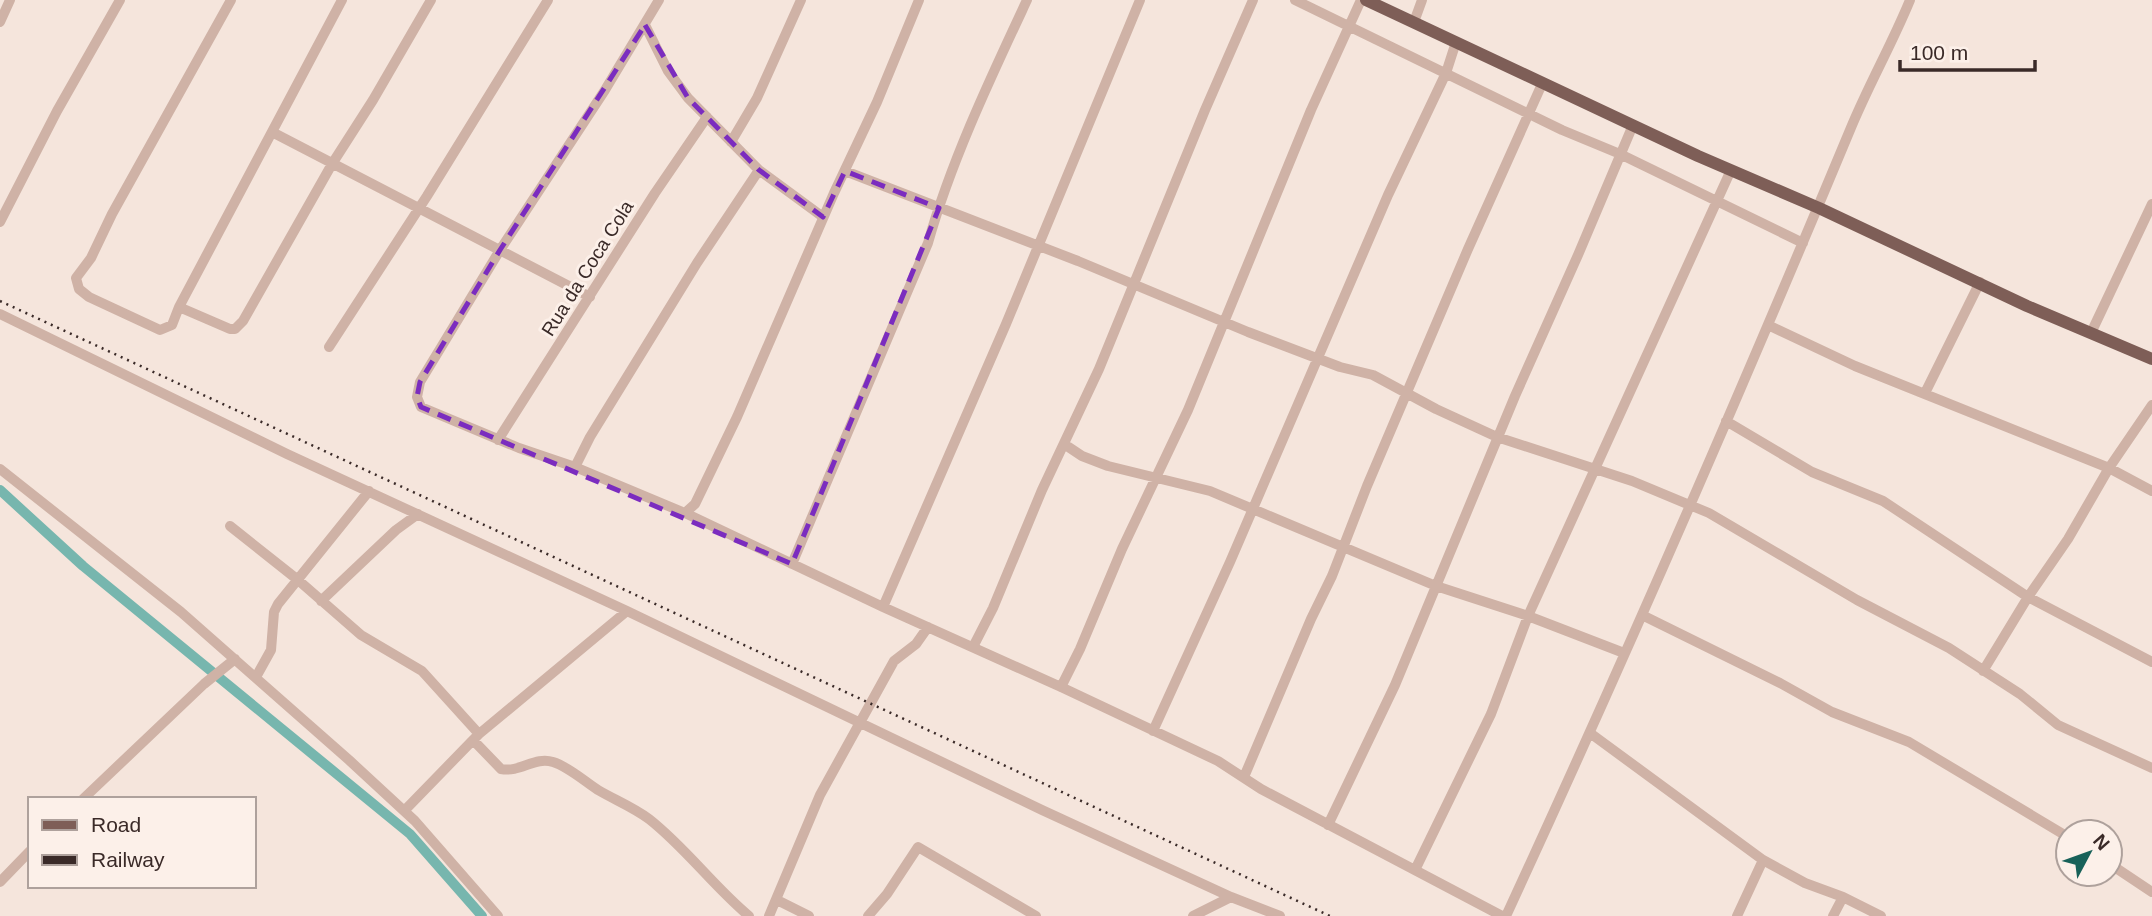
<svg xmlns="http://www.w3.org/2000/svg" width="2152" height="916" font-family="Helvetica,sans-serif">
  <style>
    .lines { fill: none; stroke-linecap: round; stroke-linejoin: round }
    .canal { stroke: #77b6ae; stroke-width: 10 }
    .minor { stroke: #cfb2a6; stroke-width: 10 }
    .major { stroke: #7e5e57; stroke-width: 12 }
    .rail { stroke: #3a2a28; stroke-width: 2.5; stroke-dasharray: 2 5; stroke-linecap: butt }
    .marked { fill: none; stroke: #7b2cbf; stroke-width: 5; stroke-dasharray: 14 9; stroke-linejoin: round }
    .labels { text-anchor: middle; stroke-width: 6; stroke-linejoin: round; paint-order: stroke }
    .street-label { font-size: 19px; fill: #3a2a28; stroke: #fcf0e9 }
  </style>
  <rect width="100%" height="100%" fill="#f5e5dc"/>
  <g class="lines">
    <path class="canal" d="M0,490l83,76 327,268 72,82"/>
    <path class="minor" d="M231,0l-119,214 -21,44 -15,20 3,11 10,8 71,33 12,-5 7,-18 51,22h5l8,-8 89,-157 41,-64 58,-100
      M659,0l-54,90 -105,160 -80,132 -3,15 4,10 98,41 56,19 110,46 198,94 178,80 157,74 43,28 241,127
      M1295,0l267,130 58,24 183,89
      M0,22l10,-22
      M1414,22l8,-22
      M645,25l23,46 20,27 71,72 64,47
      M272,132l318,165
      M731,142l26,-44 44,-98
      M845,171l233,90 170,71 92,35 33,8 63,34 61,28 135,44 77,32 148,87 92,48 71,46 38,31 94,43
      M0,222l57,-111 63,-111
      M179,307l163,-307
      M0,314l287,140 340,157 415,199 189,87 49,19
      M1768,325l87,41 254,102 43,23
      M2091,333l61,-129
      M329,347l98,-151 121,-196
      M1925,393l55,-111
      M1726,421l86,51 71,29 145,96 124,65
      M498,440l157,-247 52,-76
      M1064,444l18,12 26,10 102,25 226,95 92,30 96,37
      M575,467l15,-30 107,-174 62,-93
      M0,469l181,143 168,148 66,61 83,95
      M685,513l10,-9 42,-87 97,-224 43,-91 42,-102
      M230,526l68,54 63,55 61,36 57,63 -6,6 28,29c19,4 34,-13 52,-7 16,5 31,19 45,28 17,10 35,17 51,29 37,29 64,67 100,97
      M792,564l136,-321c23,-82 63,-166 99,-243
      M321,601l75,-71 22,-16
      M883,607l123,-283 134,-324
      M1642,615l138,68 52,29 77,30 159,95
      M973,647l20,-39 49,-118 57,-121 106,-259 48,-110
      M1983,671l45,-74 40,-58 41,-71 43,-63
      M256,677l15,-27 3,-38 4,-8 91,-113
      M1061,687l19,-38 42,-100 66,-139 123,-300 50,-110
      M1153,731l77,-169 158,-367 58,-122 10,-31
      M1590,733l173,127 42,23 38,14 38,19
      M479,734l148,-123
      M1244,777l67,-158 21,-43 35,-90 101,-237 74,-165
      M83,799l121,-115 31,-25
      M405,810l68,-70
      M1328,825l67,-140 120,-289 63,-141 55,-130
      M2110,864l42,28
      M1415,870l76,-156 37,-98 203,-446
      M0,882l30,-31
      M777,900l32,16
      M769,916l51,-121 16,-29 58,-105 22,-17 12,-17
      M868,916l19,-22 31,-47 118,69
      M1193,916l38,-19
      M1506,916c120,-260 234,-522 344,-786 18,-44 42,-86 60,-130
      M1737,916l26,-56
      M1833,916l10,-19"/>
    <path class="major" d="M1366,0l332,156 121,52 208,98 125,53"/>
    <path class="rail" d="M0,301l1330,615"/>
  </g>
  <path class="marked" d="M645,25l43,73 71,72 64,47 22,-46 94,37 -147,356 -371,-157 -4,-10 3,-15 80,-132z"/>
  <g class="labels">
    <g class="street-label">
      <text transform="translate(587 268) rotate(-58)" y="7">Rua da Coca Cola</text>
    </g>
  </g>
  <rect x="28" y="797" width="228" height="91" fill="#fcf0e9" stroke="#aea19c" stroke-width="2"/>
  <rect x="42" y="820" width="35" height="10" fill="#7e5e57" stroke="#aea19c" stroke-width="2"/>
  <text x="91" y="832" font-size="21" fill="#3a2a28">Road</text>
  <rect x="42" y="855" width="35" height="10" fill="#3a2a28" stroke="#aea19c" stroke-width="2"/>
  <text x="91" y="867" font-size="21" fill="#3a2a28">Railway</text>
  <g transform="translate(2089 853) rotate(49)"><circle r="33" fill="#fcf0e9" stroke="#aea19c" stroke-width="2"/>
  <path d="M0-5L12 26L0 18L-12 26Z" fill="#186159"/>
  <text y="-10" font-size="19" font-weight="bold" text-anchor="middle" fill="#3a2a28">N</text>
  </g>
  <path d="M1900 60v10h135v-10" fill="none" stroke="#3a2a28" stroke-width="3.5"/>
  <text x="1910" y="60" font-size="21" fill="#3a2a28" stroke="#fcf0e9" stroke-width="5" paint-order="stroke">100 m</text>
</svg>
